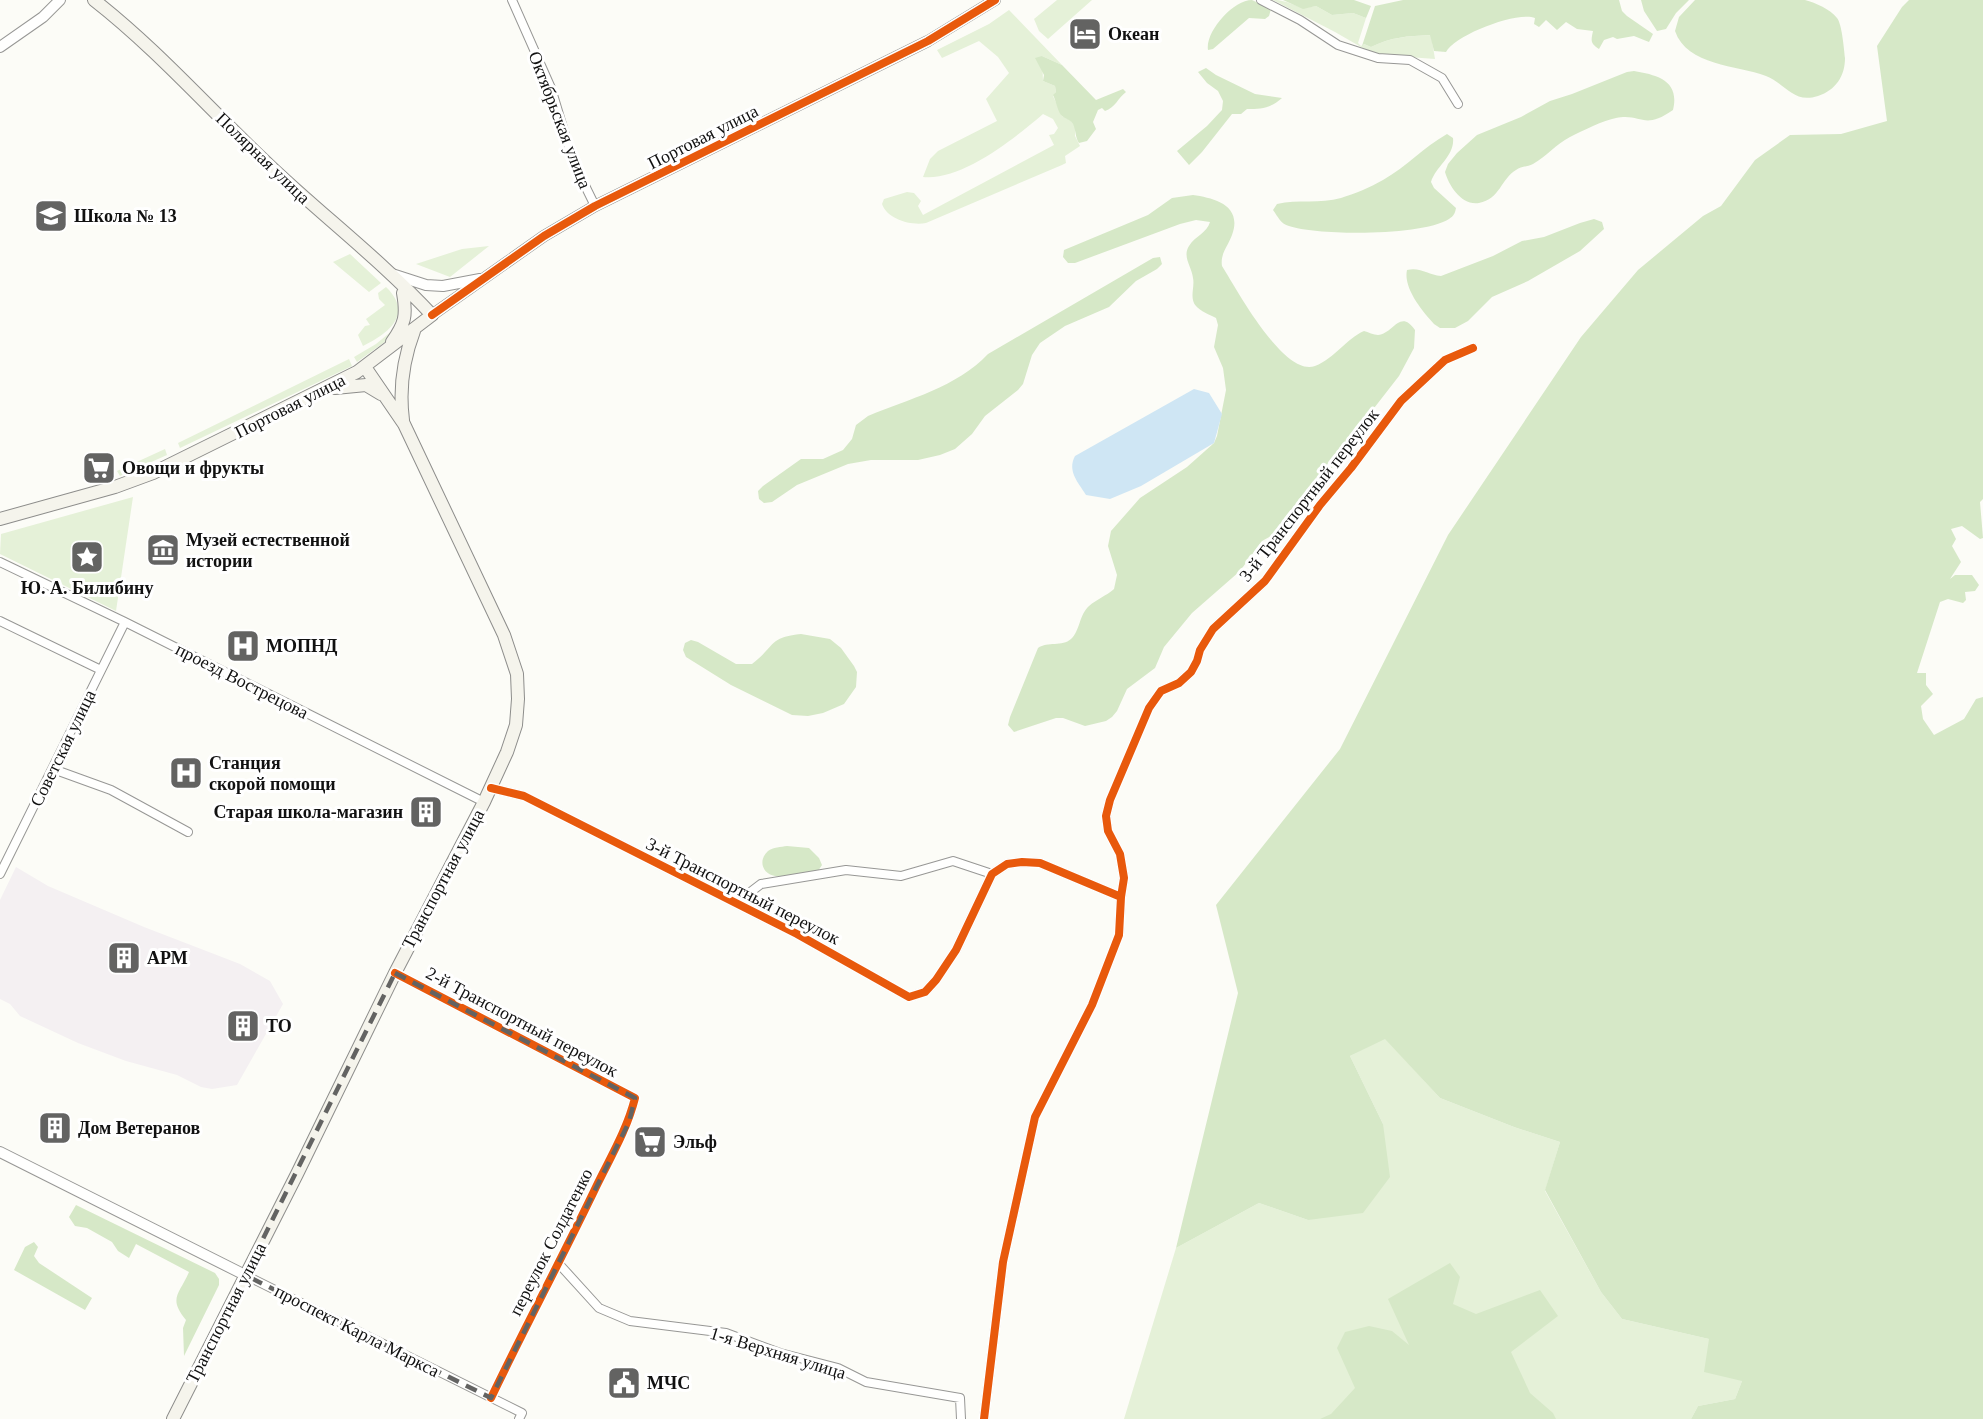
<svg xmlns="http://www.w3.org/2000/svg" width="1983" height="1419" font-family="Georgia,serif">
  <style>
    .industrial { fill: #f4f0f2 }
    .green { fill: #e5f1d8 }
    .forest { fill: #d6e8c7 }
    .water { fill: #cfe6f4 }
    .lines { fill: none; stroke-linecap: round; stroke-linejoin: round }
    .minor-casing { stroke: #979795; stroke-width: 10 }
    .tertiary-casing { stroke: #979795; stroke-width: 12 }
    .secondary-casing { stroke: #8d8d8b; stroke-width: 14 }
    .minor { stroke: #fffffe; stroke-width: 8 }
    .tertiary { stroke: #fffffe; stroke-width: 10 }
    .secondary { stroke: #f5f4ec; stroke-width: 12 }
    .cycleway-casing { stroke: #fff; stroke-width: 11 }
    .cycleway { stroke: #e8590c; stroke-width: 8 }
    .marked { fill: none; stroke: #636362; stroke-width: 4.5; stroke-dasharray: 12 8; stroke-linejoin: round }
    .labels { text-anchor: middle; stroke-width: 6; stroke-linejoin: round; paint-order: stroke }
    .poi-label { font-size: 18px; font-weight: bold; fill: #111; stroke: #fff; text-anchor: start }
    .street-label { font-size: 18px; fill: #111; stroke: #fff }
  </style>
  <rect width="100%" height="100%" fill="#fcfcf7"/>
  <path class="industrial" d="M16,867l32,19 96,41 96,37 30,17 13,23 -46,81 -25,4 -11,-2 -24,-12 -51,-14 -48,-18 -58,-27 -10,-12 -10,-5v-99z"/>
  <path class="green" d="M1057,0h35l-44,39 -9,-8 -5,-12z
    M1273,0c20,0 22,11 43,6l16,9 21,-2 13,5 -8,25 3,3 3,-2 7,3c20,-10 38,-11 60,-12l4,24 -53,-4 -14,-4 -33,-19z
    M1009,10l53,55 -20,-9 1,25 12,5 1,6 -3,4 9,20 8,4 5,6v10l5,10 -15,10 1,7 -4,2 -136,58c-15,3 -39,-4 -44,-19l2,-5 23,-7 7,1 7,8 -3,5 5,9 131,-70 -5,-10 5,-1 4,-6 -5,-9 -10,-5c-29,25 -81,67 -120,63l7,-18 8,-8 59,-30 -11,-22 23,-26 -11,-16 -19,-16 -37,17 -5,-8 52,-26z
    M489,246l-39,31 -34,-13 46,-15z
    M350,254l31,29 -12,9 -36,-30z
    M386,287c28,27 3,46 -23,59l-5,-11 7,-9 5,-1 -4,-6 19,-14 -6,-6 -1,-6z
    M399,325l-6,11 -36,26 -3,-5 22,-13z
    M349,359l3,7 -172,82 -2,-5z
    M165,449l2,6 -47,21 -3,-5z
    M133,497l-17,114 -116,-57 1,-20z
    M1385,1038l55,60 74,29 46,15 -15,49 56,101 21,27 87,20 33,42 -7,18 -37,7 -7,13h-567l52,-171 83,-45 49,17 75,-96 -33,-68z"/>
  <path class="forest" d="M1252,0l19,9 -2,7 -4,3 -16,-1 -36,31 -5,1c-3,-18 25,-50 44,-50z
    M1283,0h71l17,6 -5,12 -13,-5 -21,2 -16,-9 -13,3z
    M1403,0h216l3,11 5,5 26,18 -4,8 -15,-6 -17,3 -4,-2 -9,3 -5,9c-9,-6 -8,-8 -6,-18l-16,-2 -11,-7 -9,8 -11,-10 -7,7 -5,-3 1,-6c-18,-7 -80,17 -89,34l-12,-1 -4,-16c-22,1 -39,2 -59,12l-7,-3 -2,2 13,-40z
    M1641,0h48l-13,13 -10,16 -9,2 -13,-20z
    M1695,0c26,0 52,0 78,0 10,0 22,0 32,0 11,3 25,9 32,18 5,6 7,31 8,40 0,18 -9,32 -27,38 -25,8 -32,-12 -52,-20 -29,-11 -79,-10 -91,-45l4,-14z
    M1909,0h74v499l-3,3 3,36 -3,1 -18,-13 -11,3 5,10 -4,7 9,16 -11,17 5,-4h17l7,10 -4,6 -10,1 1,8 -3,3 -15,-4 -8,3 -23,71h9v12l7,9 -12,12 2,13 11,16 30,-16 12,-20 7,-2v722h-292l7,-13 37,-7 7,-18 -38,-9 5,-33 -87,-20 -21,-27 -56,-102 15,-48 -46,-15 -74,-29 -55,-59 -35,17 33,68 7,53 -27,36 -55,7 -49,-17 -83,45 62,-255 -22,-88 124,-156 108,-214 133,-198 57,-67 65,-54 18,-10 34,-46 35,-25 51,-1 46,-13 -10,-75 25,-39z
    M1042,56l20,9 34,35 27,-11 3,3c-8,6 -11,16 -21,19l-3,-3 -4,2 -5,12 3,7 -9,12 -8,2c-4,-6 -3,-13 -6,-19 -3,-5 -8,-5 -12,-9 -4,-6 -5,-14 -8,-20l3,-3 -1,-6 -12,-5 1,-6 -9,-17z
    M1206,68l10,7 39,19 27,4c-11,10 -21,11 -35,11l-6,5h-9l-30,38 -13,13 -12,-14 30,-25 15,-16 1,-9 -5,-10 -11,-8 -9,-11z
    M1634,71c24,4 46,10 39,39 -30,21 -31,3 -57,8 -12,2 -34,13 -46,19 -14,7 -24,20 -37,27 -6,3 -12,2 -17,6 -15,9 -16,29 -37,33 -17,3 -30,-17 -34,-31l3,-8 9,-11 20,-18 44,-18 29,-16 22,-7 55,-22z
    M1447,134l6,4c2,18 -17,28 -22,44l3,6 22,20c-1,5 -2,8 -7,11 -26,17 -130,17 -160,7 -8,-2 -11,-9 -16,-16l4,-6c21,-5 43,0 64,-6 13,-4 30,-11 42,-18 23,-13 41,-33 64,-46z
    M1193,195c21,3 50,10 39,40 -4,11 -12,19 -10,31 14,22 62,112 93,100 20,-8 31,-27 49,-35 4,1 10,4 14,4 15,-1 22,-27 37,-5l-1,18 -15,28 -28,36 -25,40 -43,48 -17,24 -11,10 -13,7 -22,30 -48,42 -28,34 -9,21 -28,21 -10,22 -5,6 -6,4 -21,5 -22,-8h-7l-42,14 -6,-7 2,-8 28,-69c10,-7 24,-1 33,-9 9,-8 8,-24 18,-33 8,-7 17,-10 25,-17l3,-14 -9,-29 3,-15 29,-33 47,-31 27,-24 3,-7 9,-46 -3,-22 -9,-21 4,-22 -2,-7c-6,-3 -16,-7 -20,-12 -7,-8 -1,-19 -3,-28 -1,-11 -11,-21 -4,-32 6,-10 18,-13 21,-24l-14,-2 -16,4 -105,39h-7l-5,-6 1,-7 84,-35 24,-17z
    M1594,219l8,3 2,7 -24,22 -52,30 -36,16 -24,24 -13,7h-15l-6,-4c-12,-13 -31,-36 -27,-54 14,-3 21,5 34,6l52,-20 29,-15 22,-4 36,-14z
    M1160,257l2,7 -5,5 -21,12 -27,26 -44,19 -25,17 -8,12 -9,29 -5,6 -33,26 -13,18 -17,15 -15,6 -22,5h-47l-23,4 -51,21 -25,17 -8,1 -5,-4 -1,-8 5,-5 38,-27h22l20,-9 9,-11 4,-14 12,-9c41,-17 89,-29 120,-62l165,-96z
    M801,634l29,5 11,9 13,18 3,6 -1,15 -12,17 -21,9 -15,3 -16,-1 -61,-30 -45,-28 -3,-7 2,-7 6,-3 7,2 38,22h16c22,-16 16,-27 49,-30z
    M787,846l22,2 10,10 3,7 -4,6c-13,2 -30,8 -43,5 -13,-2 -17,-16 -7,-25 5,-4 13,-4 19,-5z
    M76,1205l139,68 4,6v6l-35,71 -1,-28 3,-8c-18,-22 -7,-25 3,-48l-53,-28 -7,14 -11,-7 -6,-9 -25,-14 -12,-2 -6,-9z
    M34,1242l4,5 -4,9 5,7 53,35 -7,12 -71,-40 11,-23z
    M1450,1263l10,14 -7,27 23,10 64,-24 18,26 -47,36 19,41 23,20 3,6h-236l11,-5 24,-26 -18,-40 8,-16 24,-6 23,5 17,14 -21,-46z"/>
  <path class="water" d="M1194,389l15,4 13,21 -8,29 -73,43 -31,13 -24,-4c-8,-13 -19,-24 -11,-39z"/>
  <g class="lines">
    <defs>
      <path id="minor" d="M512,0l39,88 22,73 22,45
        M1261,0l39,20 38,25 40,13 32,2 32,18 16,26
        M0,562l125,60 359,180
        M0,621l101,49
        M53,769l58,21 77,42
        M491,788l33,8 273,138 112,63 16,-5 11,-12 20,-30 36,-76 15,-10 15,-2 18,1 81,34 -2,38 -27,70 -57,112 -32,145 -19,157
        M0,874l125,-252
        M1121,897l3,-19 -4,-24 -12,-23 -2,-15 4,-16 39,-92 12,-17 18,-8 12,-11 6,-11 3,-11 13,-21 52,-48 55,-76 31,-37 50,-67 44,-41 28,-12
        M736,903l25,-19 85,-14 55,6 52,-15 39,13
        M395,973l240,125c-8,32 -25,60 -39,89 -34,71 -71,140 -105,211
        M559,1264l40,44 31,13 96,12 54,20 58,15 28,14 94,16 1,21
        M245,1275l277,138 -3,6"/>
      <path id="tertiary" d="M0,47l43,-30 17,-17
        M392,274l34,11 17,1 37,-7
        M432,315l112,-79 51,-30 333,-165 67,-41
        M0,1152l245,123"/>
      <path id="secondary" d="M392,342c13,-19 15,-26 11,-49
        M335,388l31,-3 15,9
        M403,420c-4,-31 0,-60 11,-89
        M0,519l115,-32 38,-14 204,-101 75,-57c-50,-54 -108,-98 -162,-149 -59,-55 -112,-116 -176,-166
        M173,1419l124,-245 98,-201 89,-171 23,-50 9,-27 2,-26 -1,-25 -13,-39 -100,-211 -39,-57"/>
    </defs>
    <use href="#minor" class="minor-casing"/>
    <use href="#tertiary" class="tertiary-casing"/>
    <use href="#secondary" class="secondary-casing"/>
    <use href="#minor" class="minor"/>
    <use href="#tertiary" class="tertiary"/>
    <use href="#secondary" class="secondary"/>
    <defs>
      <path id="cycleway" d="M432,315l112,-79 51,-30 333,-165 67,-41
        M491,788l33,8 273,138 112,63 16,-5 11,-12 20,-30 36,-76 15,-10 15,-2 18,1 81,34 -2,38 -27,70 -57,112 -32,145 -19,157
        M1121,897l3,-19 -4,-24 -12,-23 -2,-15 4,-16 39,-92 12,-17 18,-8 12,-11 6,-11 3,-11 13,-21 52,-48 55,-76 31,-37 50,-67 44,-41 28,-12
        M395,973l240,125c-8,32 -25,60 -39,89 -34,71 -71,140 -105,211"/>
    </defs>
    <use href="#cycleway" class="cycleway-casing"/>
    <use href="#cycleway" class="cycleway"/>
  </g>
  <path class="marked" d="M395,973l240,125 -6,24 -138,276 -246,-123z"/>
  <defs>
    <symbol id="hotel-square" viewBox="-11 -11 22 22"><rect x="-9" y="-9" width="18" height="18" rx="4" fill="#636362" stroke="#fff"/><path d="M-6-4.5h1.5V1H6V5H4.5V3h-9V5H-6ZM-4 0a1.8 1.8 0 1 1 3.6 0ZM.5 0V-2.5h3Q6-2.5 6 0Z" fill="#fff"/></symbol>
    <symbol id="school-square" viewBox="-11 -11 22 22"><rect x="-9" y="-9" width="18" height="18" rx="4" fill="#636362" stroke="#fff"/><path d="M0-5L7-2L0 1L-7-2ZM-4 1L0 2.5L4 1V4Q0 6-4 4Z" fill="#fff"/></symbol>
    <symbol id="supermarket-square" viewBox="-11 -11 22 22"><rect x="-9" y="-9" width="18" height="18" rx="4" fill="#636362" stroke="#fff"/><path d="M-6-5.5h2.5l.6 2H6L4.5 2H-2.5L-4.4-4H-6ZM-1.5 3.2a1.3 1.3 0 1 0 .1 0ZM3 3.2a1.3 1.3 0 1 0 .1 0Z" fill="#fff"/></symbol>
    <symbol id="museum-square" viewBox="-11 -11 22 22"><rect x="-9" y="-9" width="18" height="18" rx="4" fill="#636362" stroke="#fff"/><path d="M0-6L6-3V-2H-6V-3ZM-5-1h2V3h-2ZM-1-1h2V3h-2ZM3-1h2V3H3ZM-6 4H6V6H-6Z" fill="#fff"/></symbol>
    <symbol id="sight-square" viewBox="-11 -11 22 22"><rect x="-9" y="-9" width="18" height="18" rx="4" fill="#636362" stroke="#fff"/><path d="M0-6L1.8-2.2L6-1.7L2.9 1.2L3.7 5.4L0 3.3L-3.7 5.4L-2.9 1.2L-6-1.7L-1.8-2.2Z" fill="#fff"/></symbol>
    <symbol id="hospital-square" viewBox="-11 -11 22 22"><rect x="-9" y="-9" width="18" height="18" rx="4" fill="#636362" stroke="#fff"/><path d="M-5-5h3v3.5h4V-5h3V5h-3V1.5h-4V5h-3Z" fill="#fff"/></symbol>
    <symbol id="building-square" viewBox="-11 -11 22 22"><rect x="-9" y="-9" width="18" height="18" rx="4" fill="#636362" stroke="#fff"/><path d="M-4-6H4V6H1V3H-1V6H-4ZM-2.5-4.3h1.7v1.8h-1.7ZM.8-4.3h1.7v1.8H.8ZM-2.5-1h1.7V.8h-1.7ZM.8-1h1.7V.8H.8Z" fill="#fff"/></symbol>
    <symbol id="civic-square" viewBox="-11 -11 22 22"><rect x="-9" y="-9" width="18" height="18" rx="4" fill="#636362" stroke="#fff"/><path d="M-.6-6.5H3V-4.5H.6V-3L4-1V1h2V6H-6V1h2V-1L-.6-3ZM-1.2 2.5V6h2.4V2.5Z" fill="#fff"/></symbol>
  </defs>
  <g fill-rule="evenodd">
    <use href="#hotel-square" x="1066" y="15" width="38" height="38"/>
    <use href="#school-square" x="32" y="197" width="38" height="38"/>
    <use href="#supermarket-square" x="80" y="449" width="38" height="38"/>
    <use href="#museum-square" x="144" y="531" width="38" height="38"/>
    <use href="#sight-square" x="68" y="538" width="38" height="38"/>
    <use href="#hospital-square" x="224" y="627" width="38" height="38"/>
    <use href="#hospital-square" x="167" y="754" width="38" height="38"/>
    <use href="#building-square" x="407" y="793" width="38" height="38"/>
    <use href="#building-square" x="105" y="939" width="38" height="38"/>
    <use href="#building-square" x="224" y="1007" width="38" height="38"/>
    <use href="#building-square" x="36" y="1109" width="38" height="38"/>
    <use href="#supermarket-square" x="631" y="1123" width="38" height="38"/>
    <use href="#civic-square" x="605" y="1364" width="38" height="38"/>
  </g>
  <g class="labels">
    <g class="poi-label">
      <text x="1108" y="40">Океан</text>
      <text x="74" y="222">Школа № 13</text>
      <text x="122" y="474">Овощи и фрукты</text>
      <text x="186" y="546">Музей естественной<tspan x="186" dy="21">истории</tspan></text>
      <text x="87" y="594" text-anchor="middle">Ю. А. Билибину</text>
      <text x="266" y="652">МОПНД</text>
      <text x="209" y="769">Станция<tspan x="209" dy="21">скорой помощи</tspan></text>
      <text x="403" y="818" text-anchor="end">Старая школа-магазин</text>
      <text x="147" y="964">АРМ</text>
      <text x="266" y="1032">ТО</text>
      <text x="78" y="1134">Дом Ветеранов</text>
      <text x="673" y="1148">Эльф</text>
      <text x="647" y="1389">МЧС</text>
    </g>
    <g class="street-label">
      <text transform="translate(560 120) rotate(69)" y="6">Октябрьская улица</text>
      <text transform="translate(703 137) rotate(-27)" y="6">Портовая улица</text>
      <text transform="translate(263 158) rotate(44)" y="6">Полярная улица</text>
      <text transform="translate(290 406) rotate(-27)" y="6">Портовая улица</text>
      <text transform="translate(1309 495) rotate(-52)" y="6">3-й Транспортный переулок</text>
      <text transform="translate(242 681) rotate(27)" y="6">проезд Вострецова</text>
      <text transform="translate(63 748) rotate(-64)" y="6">Советская улица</text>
      <text transform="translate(443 879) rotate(-62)" y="6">Транспортная улица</text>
      <text transform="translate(743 891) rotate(27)" y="6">3-й Транспортный переулок</text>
      <text transform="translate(522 1022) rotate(28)" y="6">2-й Транспортный переулок</text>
      <text transform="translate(551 1242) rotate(-63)" y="6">переулок Солдатенко</text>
      <text transform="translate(226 1313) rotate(-63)" y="6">Транспортная улица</text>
      <text transform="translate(357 1331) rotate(27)" y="6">проспект Карла Маркса</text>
      <text transform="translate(778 1353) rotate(17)" y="6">1-я Верхняя улица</text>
    </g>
  </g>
</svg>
